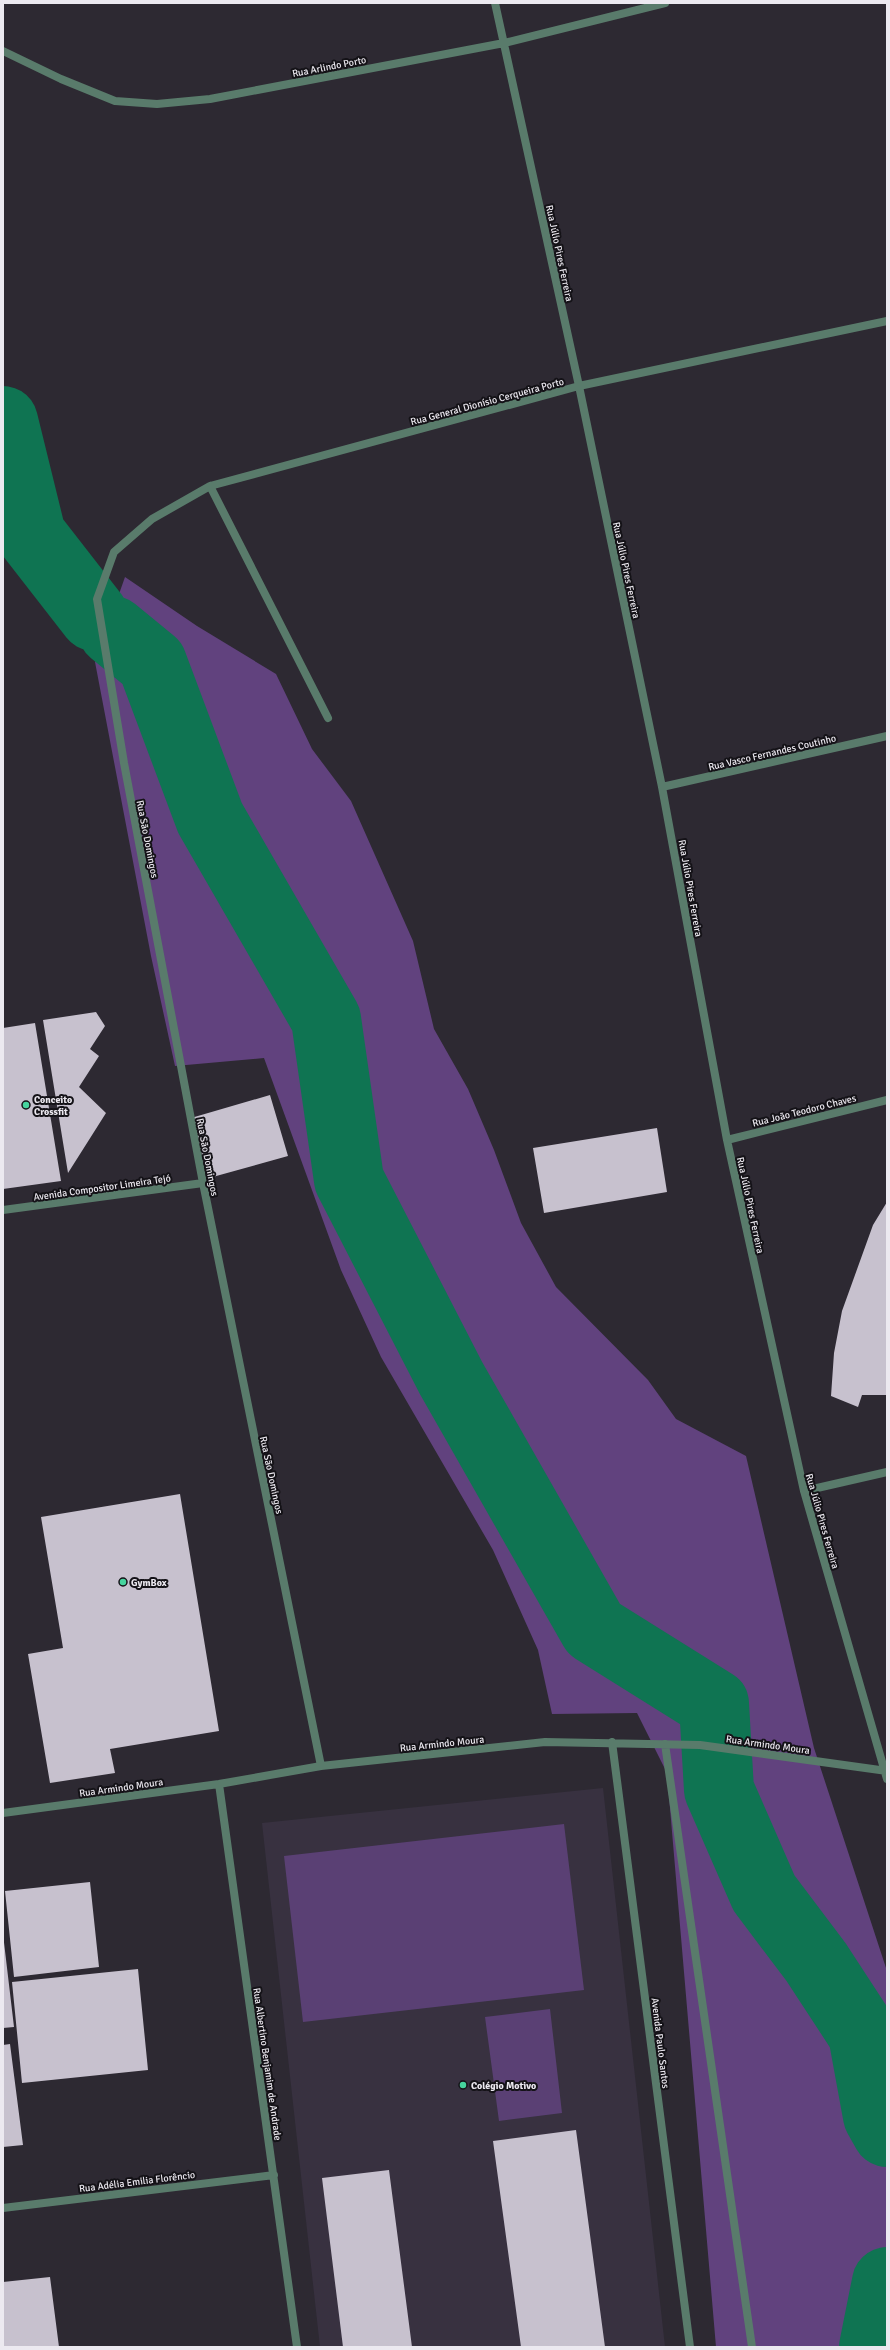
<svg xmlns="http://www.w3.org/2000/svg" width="890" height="2350" font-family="Signika,sans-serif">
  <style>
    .built { fill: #383140 }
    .green { fill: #5a4074 }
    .forest { fill: #61427e }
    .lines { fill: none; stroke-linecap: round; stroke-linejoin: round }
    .river { stroke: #0f7452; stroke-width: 70 }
    .building { fill: #c7c1ce }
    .street { stroke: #597b6b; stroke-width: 8 }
    .poi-dot { fill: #46d49e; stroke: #141217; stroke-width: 1.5 }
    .labels { text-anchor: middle; stroke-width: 4; stroke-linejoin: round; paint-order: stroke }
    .street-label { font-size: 10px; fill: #ece9f0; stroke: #141217 }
    .poi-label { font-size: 10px; font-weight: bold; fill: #ece9f0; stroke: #141217; text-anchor: start }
  </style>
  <rect width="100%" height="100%" fill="#2d2932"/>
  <path class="built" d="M603,1788l62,559h-345l-58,-524z"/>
  <path class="green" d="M564,1824l20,166 -281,32 -19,-166z
    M550,2009l12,104 -63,8 -14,-104z"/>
  <path class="forest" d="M125,577l72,49 79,48 36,75 39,52 62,140 21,88 34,60 26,61 27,73 35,64 92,93 28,39 70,37 68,292 73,223v376h-171l-49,-574 -30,-60 -85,1 -14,-64 -45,-100 -112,-193 -40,-87 -77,-212 -89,8 -24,-110 -56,-294z"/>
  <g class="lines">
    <path class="river" d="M3,421l28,114 63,81
      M113,631l39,32 58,155 116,201 23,161 102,198 143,251 120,75 5,86 45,103 52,69 47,72 15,82 9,16
      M874,2347l13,-65"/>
  </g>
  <path class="building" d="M96,1012l9,14 -15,23 9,7 -20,31 27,26 -38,60 -25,-153z
    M35,1023l26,158 -58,8v-161z
    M270,1095l18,61 -79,22 -18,-60z
    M657,1128l10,64 -123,21 -11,-65z
    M887,1202v193h-25l-4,12 -27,-11 3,-43 8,-42 31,-86z
    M180,1494l39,237 -109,18 5,24 -65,10 -22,-129 35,-6 -22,-131z
    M90,1882l9,85 -85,10 -9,-86z
    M3,1934l11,93 -11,1z
    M138,1969l10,101 -126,13 -10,-101z
    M10,2044l13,101 -20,2v-102z
    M576,2130l29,217h-84l-28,-206z
    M389,2170l23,177h-69l-21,-169z
    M50,2277l9,70h-56v-65z"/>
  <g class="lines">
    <path class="street" d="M495,3l84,383 83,401 65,353 77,351 83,288
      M3,51l58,28 54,22 42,3 53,-5 294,-56 161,-40
      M210,486l118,232
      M662,787l225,-51
      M727,1140l160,-40
      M3,1210l200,-27
      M804,1491l83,-19
      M612,1742l78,605
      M665,1744l87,603
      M321,1766l-118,-583 -79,-420 -27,-164 17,-47 38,-33 58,-33 369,-100 308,-65
      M219,1784l78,563
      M3,1813l216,-29 102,-18 224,-24 155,3 187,26
      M3,2208l271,-33"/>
  </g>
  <g class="poi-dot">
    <circle cx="26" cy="1105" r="4"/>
    <circle cx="123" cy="1582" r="4"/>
    <circle cx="463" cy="2085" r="4"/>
  </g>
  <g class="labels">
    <g class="street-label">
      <text transform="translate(329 66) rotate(-11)" y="4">Rua Arlindo Porto</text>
      <text transform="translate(560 253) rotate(78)" y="4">Rua Júlio Pires Ferreira</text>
      <text transform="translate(487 401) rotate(-15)" y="4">Rua General Dionísio Cerqueira Porto</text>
      <text transform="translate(627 570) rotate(78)" y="4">Rua Júlio Pires Ferreira</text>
      <text transform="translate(772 752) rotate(-13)" y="4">Rua Vasco Fernandes Coutinho</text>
      <text transform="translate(148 839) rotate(79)" y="4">Rua São Domingos</text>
      <text transform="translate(691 888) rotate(80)" y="4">Rua Júlio Pires Ferreira</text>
      <text transform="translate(804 1110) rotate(-14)" y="4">Rua João Teodoro Chaves</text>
      <text transform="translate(208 1157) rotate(79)" y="4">Rua São Domingos</text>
      <text transform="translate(102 1187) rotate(-8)" y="4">Avenida Compositor Limeira Tejó</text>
      <text transform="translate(751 1205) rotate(78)" y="4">Rua Júlio Pires Ferreira</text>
      <text transform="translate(272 1475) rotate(78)" y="4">Rua São Domingos</text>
      <text transform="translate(823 1521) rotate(74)" y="4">Rua Júlio Pires Ferreira</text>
      <text transform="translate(442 1743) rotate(-6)" y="4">Rua Armindo Moura</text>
      <text transform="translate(768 1744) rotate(8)" y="4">Rua Armindo Moura</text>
      <text transform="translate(121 1787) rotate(-8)" y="4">Rua Armindo Moura</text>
      <text transform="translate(661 2043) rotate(83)" y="4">Avenida Paulo Santos</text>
      <text transform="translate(268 2064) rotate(82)" y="4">Rua Albertino Benjamim de Andrade</text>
      <text transform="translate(137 2181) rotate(-7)" y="4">Rua Adélia Emilia Florêncio</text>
    </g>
    <g class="poi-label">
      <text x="34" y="1103">Conceito<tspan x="34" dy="12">Crossfit</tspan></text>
      <text x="131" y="1586">GymBox</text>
      <text x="471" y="2089">Colégio Motivo</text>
    </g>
  </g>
  <rect width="890" height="2350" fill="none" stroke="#ece9f0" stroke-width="8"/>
</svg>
